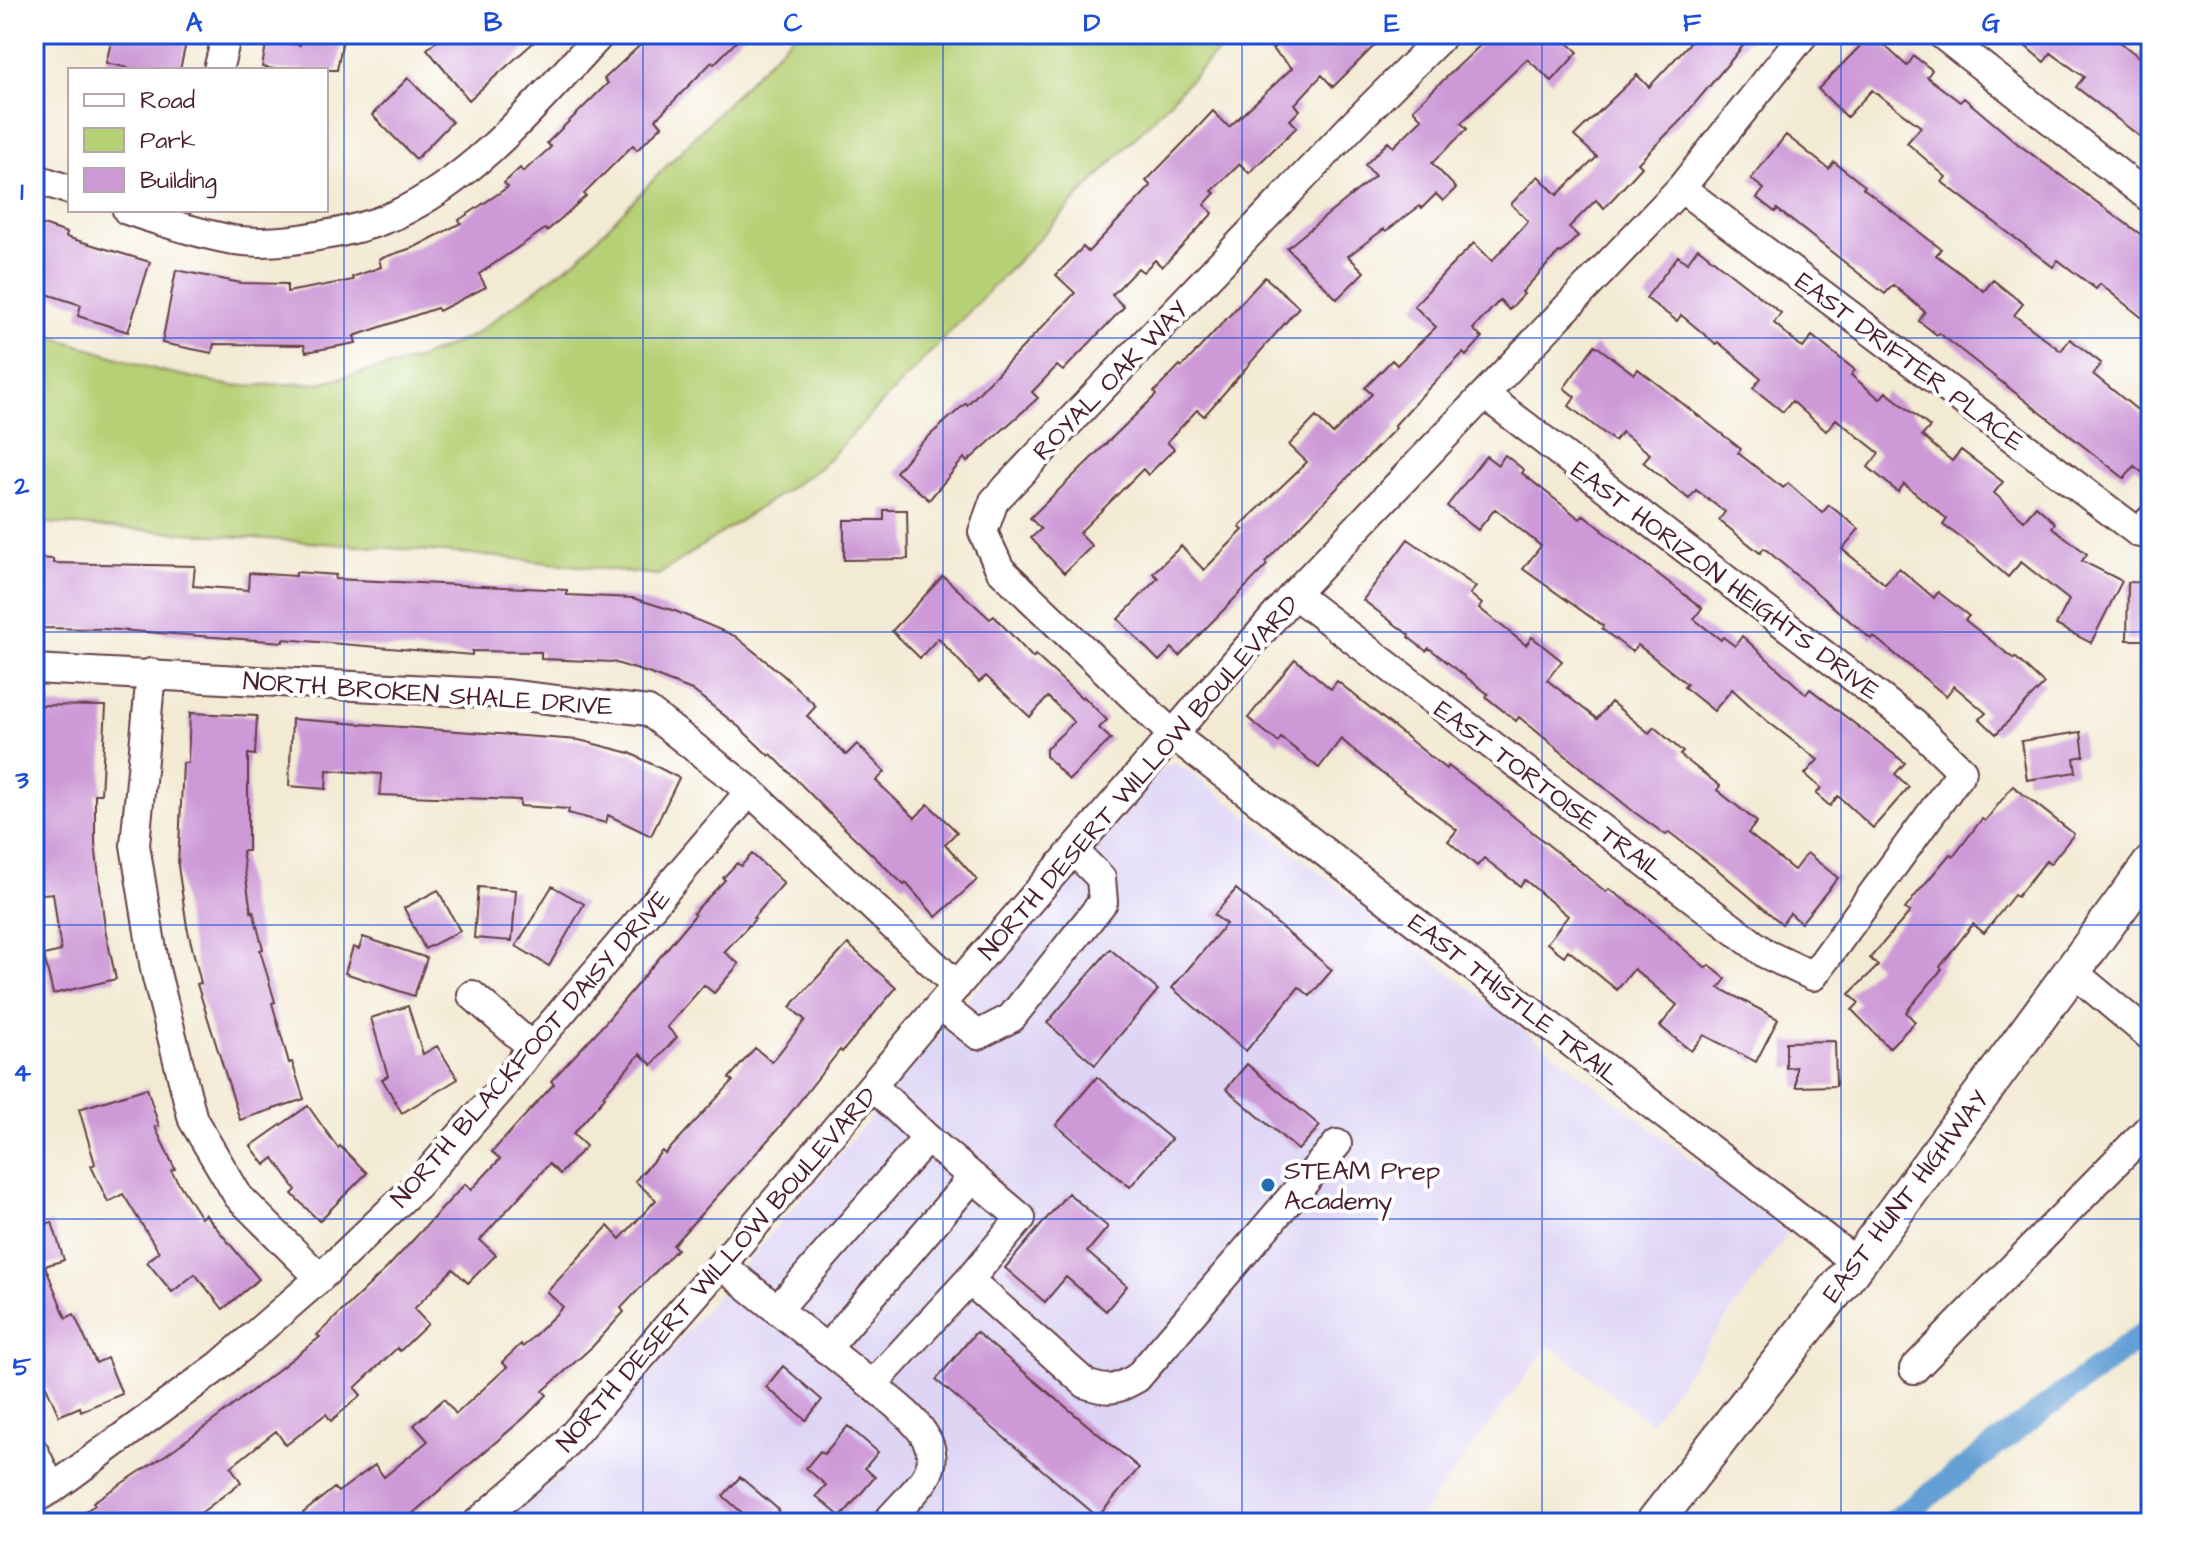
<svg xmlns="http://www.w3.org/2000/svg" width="2185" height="1557" font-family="'Architects Daughter',sans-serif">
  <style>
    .built { fill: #ded5f5 }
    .green { fill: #b6d075; stroke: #807850; stroke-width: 2 }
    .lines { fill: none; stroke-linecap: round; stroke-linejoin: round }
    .canal { stroke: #65a0d5; stroke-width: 24 }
    .building { fill: #cd99d7 }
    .minor-casing { stroke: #633d44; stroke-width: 32 }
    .major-casing { stroke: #633d44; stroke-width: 40 }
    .minor { stroke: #fff; stroke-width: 28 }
    .major { stroke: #fff; stroke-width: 36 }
    .grid { fill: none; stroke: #1d4ed8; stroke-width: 2; stroke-opacity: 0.55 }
    .poi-dot { fill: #1f6fb2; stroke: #fff; stroke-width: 3 }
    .labels { text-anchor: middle; stroke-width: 8; stroke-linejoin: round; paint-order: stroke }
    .street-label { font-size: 26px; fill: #4a1f2b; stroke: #fff }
    .poi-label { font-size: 26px; fill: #4a1f2b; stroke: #fff; text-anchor: start }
    .neatline { fill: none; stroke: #1d4ed8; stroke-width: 3 }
    .grid-label { font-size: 26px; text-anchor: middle; font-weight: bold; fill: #1d4ed8 }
  </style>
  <rect width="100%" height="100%" fill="#fff"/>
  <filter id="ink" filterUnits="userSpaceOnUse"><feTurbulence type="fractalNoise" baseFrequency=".0125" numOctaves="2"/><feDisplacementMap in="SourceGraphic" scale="16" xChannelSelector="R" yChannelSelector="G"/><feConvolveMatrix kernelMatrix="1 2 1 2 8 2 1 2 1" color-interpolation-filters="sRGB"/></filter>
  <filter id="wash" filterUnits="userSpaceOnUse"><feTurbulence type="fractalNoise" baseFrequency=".006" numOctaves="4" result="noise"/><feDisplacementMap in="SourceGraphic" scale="32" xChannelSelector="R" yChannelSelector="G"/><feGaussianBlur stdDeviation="1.8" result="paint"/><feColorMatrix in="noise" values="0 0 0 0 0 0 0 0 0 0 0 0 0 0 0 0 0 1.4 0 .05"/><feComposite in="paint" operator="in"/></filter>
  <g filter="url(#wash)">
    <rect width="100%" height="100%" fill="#f3ead3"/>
    <path class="built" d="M1174,763l13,7 601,464 -138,189 -101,-78 -134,178h-912l40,-33 48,-47 263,-306 307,-368z"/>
    <path class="green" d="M794,34h440l-413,433 -163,108 -187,-21 -437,-32v-191l123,39 75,16 87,-3 96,-23 57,-24 105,-77z"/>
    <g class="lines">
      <path class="canal" d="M1892,1523l259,-195"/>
    </g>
    <g id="blocks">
      <path class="building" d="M113,34h75l-8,36h-42l-32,-7z
        M302,34h42l-7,36h-57l-18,-3 5,-28 33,6z
        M444,34h99l-74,66 -42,-51z
        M652,34h92l-30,30 -2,-2 -56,57 6,7 -25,24 -4,-5 -49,49 2,2 -39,35 -2,-2 -66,45 7,13 -47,24 -2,-3 -83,28 2,7 -50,9 -2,-7 -90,-1 -2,9 -50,-10 14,-73 65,13 46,1v8l66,-12 -1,-3 29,-10 -2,-8 36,-12 46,-24 -2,-3 49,-33 -4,-4 16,-15 3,4 28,-25 -4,-4 61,-60 -4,-4z
        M1269,34h117l-53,53 -11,-12 -27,29 5,6 -10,10 7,7 -48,46 -9,-9 -28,27 3,2 -11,12 9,8 -51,54 -7,-7 -12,12 -5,-4 -26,27 12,12 -61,64 -6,-5 -25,26 6,6 -71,64 -3,-4 -35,42 -33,-28 22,-26 48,-43 1,2 108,-112 -19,-18 27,-28 5,5 63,-66 -5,-5 40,-41 27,-29 16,16 63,-59 -20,-19 7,-6z
        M1492,34h66l20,18 -26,29 -25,-22 -66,64 6,6 -35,34 24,25 -13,13 -7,-7 -14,14 -2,-2 -34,25 -2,-2 -36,27 16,16 -27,27 -50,-51 88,-72 -10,-11 23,-23 5,5 29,-28 -9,-10z
        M1698,34h55l-72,86 -43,43 4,4 -22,24 -16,17 -8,-8 -27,27 9,9 -17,17 -2,-1 -37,40 2,2 -15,16 -9,-10 -27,29 9,9 -16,18 -3,-3 -38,39 -31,34 2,2 -131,134 2,3 -88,91 -7,-8 -13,13 -41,-42 40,-41 -5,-5 28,-27 23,24 39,-40 -4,-3 68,-65 -18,-17 27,-28 17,17 39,-40 -7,-6 27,-28 5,5 39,-38 -22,-21 33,-36 27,-27 18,18 36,-40 -17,-17 27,-28 19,19 40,-38 -23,-21 63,-61 12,12z
        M1872,34l35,32 7,-10 18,14 -5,7 33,25 4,-4 54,46 133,98v83l-51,-41 -4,5 -38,-29 -5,7 -111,-85 4,-5 -39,-34 14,-16 -49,-37 -25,27 -29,-28z
        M2011,34h99l29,23 12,-16v104l-75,-58 8,-10 -33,-24 -7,9z
        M408,78l44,44 -36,37 -44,-44z
        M1786,135l43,34 5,-7 31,24 -2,2 78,61 -5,6 48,36 9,-11 30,24 -9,11 47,36 9,-12 31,24 -8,11 58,47v58l-17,-13 -10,12 -185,-145 -2,2 -18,-14 6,-9 -32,-27 -8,9 -108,-85 -2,3 -18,-14 7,-9 -13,-10z
        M34,222l33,11 -1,4 84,25 -22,70 -50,-16 3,-11 -47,-15z
        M1698,248l83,65 -7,10 29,25 9,-12 43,34 -4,5 29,24 6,-7 44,35 -8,9 30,25 9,-11 42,32 -9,11 30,27 12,-14 19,17 -3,4 35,27 -5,7 40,20 -31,62 -35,-18 13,-25 -48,-38 -13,15 -34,-30 -31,-22 4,-6 -43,-35 -6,8 -30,-25 11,-14 -43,-34 -10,12 -34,-30 -9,11 -30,-24 8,-10 -43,-36 -2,2 -35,-29 -4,6 -31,-23 32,-42 9,7z
        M1265,277l34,30 -95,109 -7,-6 -30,32 7,7 -26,26 -5,-6 -64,64 13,13 -28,27 -33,-35 10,-9 -11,-11 126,-123 -2,-3 26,-27 2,2z
        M1595,345l39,29 4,-5 103,80 -3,4 45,35 5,-5 34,30 7,-8 30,24 -17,20 43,35 14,-16 35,30 4,-6 31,24 -4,4 49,39 1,-2 29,27 -48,50 -16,-15 6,-6 -32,-27 -8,10 -73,-60 -2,3 -107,-91 -4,5 -41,-33 6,-8 -29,-22 -7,9 -24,-19 -22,-18 7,-8 -28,-22 -8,9 -45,-35 6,-9 -11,-9z
        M1505,455l19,15 -2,3 58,46 4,-4 19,15 -1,1 100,77 -8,11 27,21 2,-3 12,9 7,-10 64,58 4,-5 95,74 -10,11 14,13 -36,41 -35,-32 -8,10 -14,-12 5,-6 -16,-14 13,-14 -51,-39 -35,-32 -18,22 -30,-24 3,-3 -49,-39 -6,7 -30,-23 1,-3 -80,-57 18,-23 -46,-37 -17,21 -31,-24 39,-50 12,9z
        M884,510h23l1,49 -64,1v-40h40z
        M1408,539l68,48 -6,7 12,10 -3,4 47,37 6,-8 30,24 -15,19 50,39 14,-17 38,31 5,-6 29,25 -3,3 40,31 -3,4 40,32 -9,11 46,37 13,-17 31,25 -37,45 -11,-10 -8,11 -64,-54 -49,-38 -3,3 -32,-23 -115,-95 -3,4 -30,-24 2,-3 -59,-46 -3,3 -18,-14 1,-2 -46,-35z
        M34,558l19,1v4l142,3 -2,20 55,4 1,-17 47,3v-4l40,3 -1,4 232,11v5l66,3 42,13 60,25 48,39 33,31 -9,10 39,39 11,-11 28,28 -9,9 39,37 13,-14 29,28 -12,12 32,36 -41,37 -30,-34 -2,2 -68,-65 -65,-66 -2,2 -30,-29 -47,-37 -44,-17 -35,-11 -72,-3v-7l-69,-1v4l-189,-16v3l-178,-13 -71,-1z
        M943,576l47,43 4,-3 39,42 2,-3 47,43 1,-2 24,24 -8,8 12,11 -42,41 -23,-24v-7l28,-27 -26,-25 -18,20 -44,-41 -7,6 -41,-44 -18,20 -28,-27z
        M2128,582l23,1v57h-24z
        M1295,659l36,30 6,-8 109,88 2,-3 38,28 120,98 3,-3 27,19 70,60 3,-3 17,14 -7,9 59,31 -22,43 -52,-27 -13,16 -31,-25 17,-21 -43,-36 -17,21 -49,-40 -4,6 -17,-13 21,-27 -43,-36 -5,6 -36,-28 -7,8 -29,-25 9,-11 -82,-62 -34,-29 -22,29 -38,-30 -3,4 -30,-24z
        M36,705l70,1 -5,88h-6v49l10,86 11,50 -63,15 -9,-39 17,-4 -8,-58 -19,2v-96l4,-54h-2z
        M190,713l67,3 -2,39 -7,-1v97h-6l9,61 2,-1 10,38 -3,1 15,52 -3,1 17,60 3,-1 12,37 -64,21 -43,-136 4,-1 -14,-56 -9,-61 5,-103h5z
        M292,719l287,21 51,13 49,25 -28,58 -43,-21 -2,8 -38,-10 1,-4 -49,-3v-6l-140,-5 1,-21 -54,-4 -1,19 -37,-3z
        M2081,732l3,24 -10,2 2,14 -49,8 -6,-39z
        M2013,786l61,48 -24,30 -4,-3 -29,36 -3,-2 -30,38 -11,-9 -33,43 2,2 -36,43 9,10 -26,26 -37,-38 7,-7 -10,-9 29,-28 -8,-8 40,-46 -5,-3 14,-18 31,-37 3,3 29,-38 3,2z
        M752,854l32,29 -31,35 2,1 -31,33 15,12 -25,29 -10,-8 -37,42 10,10 -25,28 -12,-11 -37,42 2,1 -32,37 13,12 -26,28 -11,-10 -69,76 16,15 -28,28 -15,-14 -39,40 14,15 -28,27 -3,-3 -42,40 6,7 -30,26 -5,-7 -40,31 -10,-14 -45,36 10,15 -53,41h-121l28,-18 -2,-3 74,-48 50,-36 103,-81 -3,-2 70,-67 78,-84 6,6 29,-31 -8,-7 62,-68 -3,-3 54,-58 90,-108 -2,-2 32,-33 -2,-2 14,-15 4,3z
        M552,886l32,18 -35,62 -33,-20z
        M478,887l38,3 -4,51 -38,-3z
        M1236,889l96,81 -22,26 -11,-9 -53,64 -74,-63 54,-64 -12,-9z
        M438,890l22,41 -35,18 -21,-41z
        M363,937l64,21 -13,38 -69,-23 8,-26 6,2z
        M848,944l48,44 -54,64 -2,-2 -63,80 -104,115 4,4 -56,59 3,4 -31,34 -50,45 4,4 -22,22 -114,98 6,8h-106l-8,-10 31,-25 4,4 37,-27 9,12 44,-36 -14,-16 30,-26 12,15 51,-47 -5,-5 19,-18 2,3 40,-40 -16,-15 61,-66 12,13 36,-39 -21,-19 27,-30 3,3 68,-73 -4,-3 26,-30 17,14 33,-42 -15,-13z
        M1110,949l48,41 -63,75 -48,-42z
        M408,1006l15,48 14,-8 21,33 -56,34 -20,-34 6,-3 -17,-58z
        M1835,1041l1,45 -40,1v-20l-10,1v-26z
        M1247,1064l73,62 -22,24 -72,-61z
        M1097,1077l74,62 -41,48 -74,-62z
        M147,1088l12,38 -4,1 20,42 -4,2 30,47 4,-4 54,65 -36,30 -28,-35 -23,18 -25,-30 12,-10 -36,-58 -15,8 -17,-36 4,-2 -16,-55z
        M308,1106l30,42 2,-2 27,27 -48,48 -27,-27 4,-4 -22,-32 -9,7 -14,-19z
        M1068,1193l40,34 -21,25 40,34 -21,25 -40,-34 -21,25 -40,-34z
        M52,1222l12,38 -19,6 21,52 8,-4 22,49 11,-5 15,36 -41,17 -1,-4 -21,9 -25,-57v-131z
        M976,1332l163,136 -41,49 -162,-137z
        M783,1366l39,34 -16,20 -40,-33z
        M848,1426l30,26 -13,16 10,9 -34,40 -25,-21 10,-11 -20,-17 14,-17 4,3z
        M740,1477l39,33 -10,13h-15l-31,-27z"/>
    </g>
  </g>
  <g filter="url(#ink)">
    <use href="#blocks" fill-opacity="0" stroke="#633d44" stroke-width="2"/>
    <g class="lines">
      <defs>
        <path id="minor" d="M1444,34l-90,90 -360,377 -11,31 17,37 173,166 684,528
          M1941,34l210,165
          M218,70l9,-36
          M34,178l36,12
          M1681,188l458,345 12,-14
          M127,210c35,12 70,23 106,30 27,4 59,1 85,-4 27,-4 52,-10 77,-21 81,-37 146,-117 206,-181
          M1294,594l472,360 47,22 149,-205 -49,-48 -428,-328
          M34,669l472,25 142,17 102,80 207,195
          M151,673l-16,172 20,124 38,151 45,76 82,82
          M2072,971l79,66
          M472,995l60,52
          M940,1005l38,30 33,-17 92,-116 -2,-24 -26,-26
          M721,1265l151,120 97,-105 52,-62 -94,-80 -53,-51
          M969,1280l117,104c23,8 30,6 51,-6l200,-234
          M777,1310l150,-172
          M826,1349l147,-172
          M1914,1369l237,-243
          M872,1385c25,22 79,55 52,95 -11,15 -26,29 -38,43
          M34,1452l18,37
          M34,1499l18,-10 167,-123 101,-88 97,-93 83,-95 32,-43 218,-256
          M477,1523l77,-66 167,-192 219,-260 354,-411 387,-406 123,-154"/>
        <path id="major" d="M1654,1523l203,-260 294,-399"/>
      </defs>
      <use href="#minor" class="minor-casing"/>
      <use href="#major" class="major-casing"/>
      <use href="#minor" class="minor"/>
      <use href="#major" class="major"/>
    </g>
  </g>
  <path class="grid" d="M344,34v1489M643,34v1489M943,34v1489M1242,34v1489M1542,34v1489M1841,34v1489M34,338h2117M34,632h2117M34,925h2117M34,1219h2117"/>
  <circle class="poi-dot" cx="1268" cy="1185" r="8"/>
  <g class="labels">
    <g class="street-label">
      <text transform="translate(1910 361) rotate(37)" y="9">EAST DRIFTER PLACE</text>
      <text transform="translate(1110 380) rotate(-46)" y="9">ROYAL OAK WAY</text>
      <text transform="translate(1726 580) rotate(37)" y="9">EAST HORIZON HEIGHTS DRIVE</text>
      <text transform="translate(428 693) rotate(4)" y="9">NORTH BROKEN SHALE DRIVE</text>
      <text transform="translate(1138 777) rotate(-49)" y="9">NORTH DESERT WILLOW BOULEVARD</text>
      <text transform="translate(1550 790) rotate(37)" y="9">EAST TORTOISE TRAIL</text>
      <text transform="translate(1515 999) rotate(38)" y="9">EAST THISTLE TRAIL</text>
      <text transform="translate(530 1048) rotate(-49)" y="9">NORTH BLACKFOOT DAISY DRIVE</text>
      <text transform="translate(1905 1196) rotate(-53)" y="9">EAST HUNT HIGHWAY</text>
      <text transform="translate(716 1269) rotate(-49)" y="9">NORTH DESERT WILLOW BOULEVARD</text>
    </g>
    <g class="poi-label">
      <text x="1284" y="1179">STEAM Prep<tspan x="1284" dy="30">Academy</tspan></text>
    </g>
  </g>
  <rect width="2185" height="1557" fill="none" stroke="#fff" stroke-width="88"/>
  <rect x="68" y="68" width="260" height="144" fill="#ffffff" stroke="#b7a5aa" stroke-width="2"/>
  <rect x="84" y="94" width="40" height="12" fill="#ffffff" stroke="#b7a5aa" stroke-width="2"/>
  <text x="140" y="108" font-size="24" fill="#4a1f2b">Road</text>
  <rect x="84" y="128" width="40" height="24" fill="#b6d075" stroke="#b7a5aa" stroke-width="2"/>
  <text x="140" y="148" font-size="24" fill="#4a1f2b">Park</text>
  <rect x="84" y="168" width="40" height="24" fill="#cd99d7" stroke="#b7a5aa" stroke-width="2"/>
  <text x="140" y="188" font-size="24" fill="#4a1f2b">Building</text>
  <rect x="44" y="44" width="2097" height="1469" class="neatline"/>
  <g class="grid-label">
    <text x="194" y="31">A</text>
    <text x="493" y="31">B</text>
    <text x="793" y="31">C</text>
    <text x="1092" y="31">D</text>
    <text x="1392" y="31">E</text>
    <text x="1692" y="31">F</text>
    <text x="1991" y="31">G</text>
    <text x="22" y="200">1</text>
    <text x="22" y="494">2</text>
    <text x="22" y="788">3</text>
    <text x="22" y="1081">4</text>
    <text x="22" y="1375">5</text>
  </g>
</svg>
